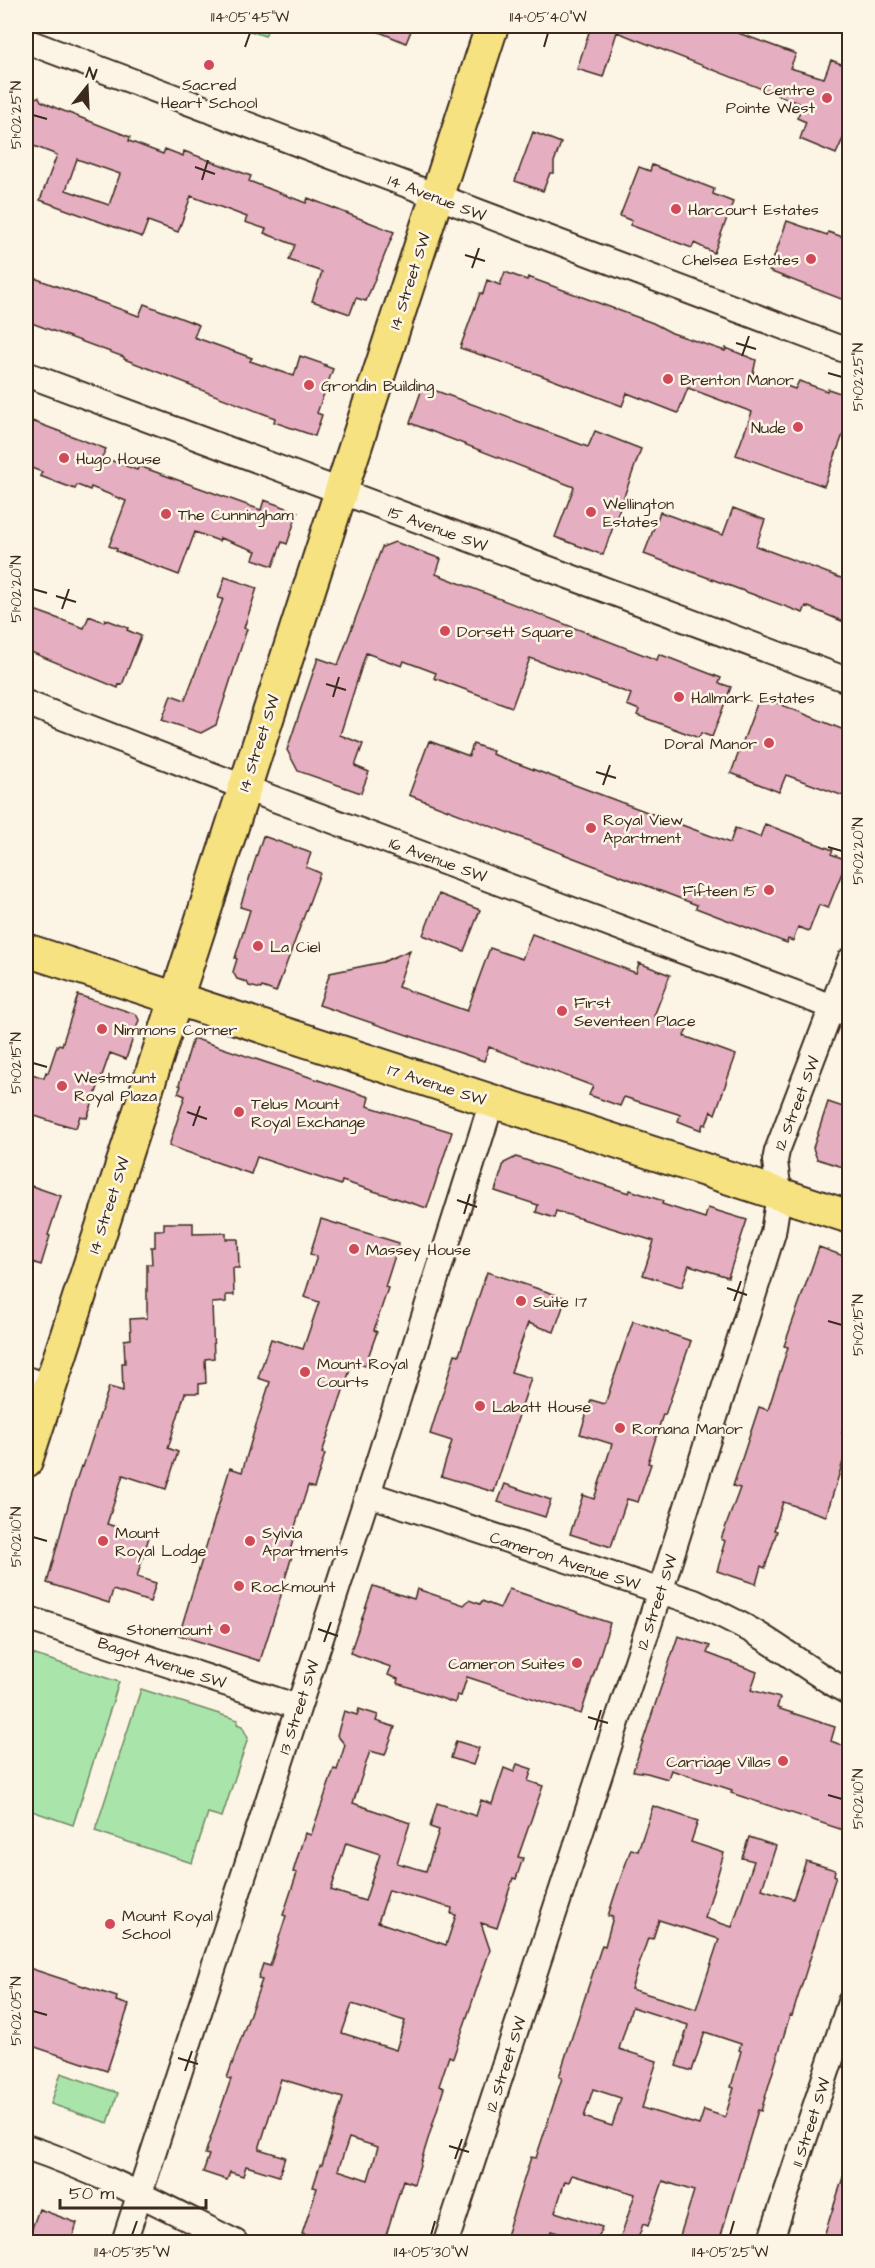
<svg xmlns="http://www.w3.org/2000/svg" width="875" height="2268" font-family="'Architects Daughter',sans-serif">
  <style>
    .green { fill: #a9e4aa; stroke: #728764; stroke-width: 1.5 }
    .building { fill: #e6aec1; stroke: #3b2a1e; stroke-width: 1.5; fill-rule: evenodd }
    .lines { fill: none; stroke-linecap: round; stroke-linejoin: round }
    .minor-casing { stroke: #3b2a1e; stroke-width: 28 }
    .major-casing { stroke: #3b2a1e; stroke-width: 36 }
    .minor { stroke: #fcf5e5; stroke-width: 24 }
    .major { stroke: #f7e281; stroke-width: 32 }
    .ticks { fill: none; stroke: #3b2a1e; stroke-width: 2 }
    .poi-dot { fill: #d1495b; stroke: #fcf5e5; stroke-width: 2 }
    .labels { text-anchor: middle; stroke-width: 5; stroke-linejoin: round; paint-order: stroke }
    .poi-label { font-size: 16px; fill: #3b2a1e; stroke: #fcf5e5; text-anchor: start }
    .street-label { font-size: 16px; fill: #3b2a1e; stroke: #fcf5e5 }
    .neatline { fill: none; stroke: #3b2a1e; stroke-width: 2 }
    .ticks-label { font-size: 15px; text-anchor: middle; fill: #3b2a1e }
  </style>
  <rect width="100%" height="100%" fill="#fcf5e5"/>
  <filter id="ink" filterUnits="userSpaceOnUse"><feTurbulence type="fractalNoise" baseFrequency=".0167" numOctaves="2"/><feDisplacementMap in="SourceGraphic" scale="12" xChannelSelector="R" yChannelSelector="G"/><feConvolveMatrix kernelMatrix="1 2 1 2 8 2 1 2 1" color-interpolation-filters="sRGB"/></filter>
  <g filter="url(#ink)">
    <path class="green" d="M235,26h34l-4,10z
      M26,1652l93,30 -46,143 -47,-16z
      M141,1689l97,31 -1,4 5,2 6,12 -26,79 -14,-4 -16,50 -97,-32z
      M61,2073l57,20 -10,30 -57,-19z"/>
    <path class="building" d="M365,26h48l-7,17z
      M591,26h128l77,28 -6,14 34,10 7,-18 18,7v66l-3,-1 -10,22 -36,-15 6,-17 -9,-4 6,-13 -186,-73 -14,45 -26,-8z
      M39,97l2,4 15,7 74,29 -1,4 34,13 2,-5 18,7 1,-5 67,25 -2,5 57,22 2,-5 86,34 -28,69 -10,-3 -6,16 -38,-13 10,-29 -33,-12 6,-15 -31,-12 2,-4 -21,-7 2,-5 -56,-21 -13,36 -30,-11 -6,16 -102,-37 17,-45 -31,-12v-44zM77,159l43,15 -11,31 -43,-15z
      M533,132l28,11 -7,19v11h-4l-7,18 -28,-10z
      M652,165l62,24 -1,5 20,8 -19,51 -20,-10 -2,5 -62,-23 2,-4 -12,-5 19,-49 11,4z
      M787,221l40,14 1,-3 18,6 -2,4 5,2v58l-80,-31z
      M505,272l22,8 1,-3 125,46 19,10 53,18 1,-3 30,12 -3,14 42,15 4,-8 28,10 1,-2 21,7v22l-25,68 -88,-31 16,-43 -64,-24 -10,25 -51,-20 -5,13 -82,-31 -80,-27 20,-55 3,1 4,-14 13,5z
      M26,275l113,41 5,-12 55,21 -5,12 58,21 -2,3 44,15 6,-20 26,9 -1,1 8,3 -16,44 5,2 -7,21 -41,-14 1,-4 -87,-33 1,-1 -65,-25v-2l-98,-36z
      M423,386l165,61 7,-16 46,18 -38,106 -48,-18 19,-50 -164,-64z
      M32,421l74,28 -4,8 35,13 2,-4 122,44 3,-10 34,12 -11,32 -5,-2 -9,24 -20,-7 3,-8 -36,-13 -1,3 -24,-9 -16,43 -63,-24 1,-2 -8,-3 17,-45 -35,-14 -1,3 -13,-5 -2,4 -35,-13 2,-4 -16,-6v-28z
      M733,508l32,12 -9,26 93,35v43l-43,-18 -3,7 -159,-59 16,-42 63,23z
      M395,542l46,17 -5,15 221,86 2,-6 62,24 -2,5 12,4 -19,50 -11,-4 -2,5 -62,-23 2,-5 -12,-5 4,-11 -101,-36 -18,49 -78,-29 2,-5 -32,-12 -2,5 -36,-13 -26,82 23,9 -8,22 14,6 -8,21 -63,-22 -11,-21 31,-92 20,7 44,-118z
      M225,577l32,11 -13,40 3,1 -31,96 -15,8 -39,-13 9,-25 14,5 38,-101 -5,-1z
      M26,607l58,21 5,-12 15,6 1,-3 23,9 -1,2 14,6 -19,49 -3,-1 -1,4 -92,-38z
      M760,696l89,36v66l-63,-23 -7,17 -48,-19z
      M429,741l40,15 4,-12 20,7 -1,3 238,89 5,-15 25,9 5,-13 68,26 -2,4 16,6 -19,48 -9,-3 -10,26 -11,-4 -5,14 -5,-2 -1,4 -91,-35 1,-3 -288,-110z
      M263,836l48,17 -5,14 14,6 -44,119 -14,-5 -1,2 -12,-3 -2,-4 -10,-3 -4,-7 4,-13 -2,-1 15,-48 -10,-3z
      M439,894l41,16 -16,41 -41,-16z
      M532,934l104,39 3,-10 31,12 -16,41 33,13 -3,7 52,19 -21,59 -4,-3 -5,14 -3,-1 -2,6 -23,-9 2,-6 -2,-1 -54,-17 -4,9 -31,-11 4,-9 -104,-39 -5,14 -165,-56 11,-32 53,-11 27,-12 -12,37 69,24 23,-63 32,11z
      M78,995l58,19 3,6 -13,39 -16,-6 -23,65 -7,-2 -4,12 -14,-4v1l-36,-12v-41l18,6 2,-6 2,1 9,-27 2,-2 3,1z
      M193,1038l176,59 -2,9 85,26 -25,76 -85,-27 -1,4 -84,-28 -6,17 -82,-28 16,-50 -7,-3 3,-7 -2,-1z
      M828,1102l21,7v60l-32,-10 -4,-11z
      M516,1157l113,36 1,-3 33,11 -1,3 43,14 3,-10 39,12 -19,57 -39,-12 -7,22 -39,-12 11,-34 -98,-30 -2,7 -18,-6 2,-7 -43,-14 9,-28z
      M26,1184l35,12 -13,39 2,1 -9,29 -15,-5z
      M321,1219l78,24 -14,44 3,1 -14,42 3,2 -12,34 -12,-5 -31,92 3,1 -11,34 -6,-2 -16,50 2,1 -5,17 3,2 -8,26 1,1 -25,78 -81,-26 51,-167 12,4 14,-47 14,-43 -12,-4 13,-39 32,10 16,-47 -15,-5 13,-41 -7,-2z
      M164,1223h29v11l33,-1v6h12l1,29h-6l1,27h-8v7l-14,1 2,55 -9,1 1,24 -7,1v9h-14l-17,55 10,4 -12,37 -43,-14 -16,49 42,13 -12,40 19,6 -6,19 -37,-12 -4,13 -62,-20 22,-81 12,-36 2,1 26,-80 14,4 -1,-28h3l-1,-23 7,-1 -1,-20 17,-1v-54h5l-1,-17h4v-17h9z
      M819,1247l30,11v108l-6,22 6,2v18l-7,25 7,3v7l-23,73 -43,-14 -9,28 3,1 -12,37 -4,-2 -5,18 -39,-13 6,-20h-1l3,-10 -4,-2 19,-51 -7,-2 26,-79 9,3 20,-63 -4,-1z
      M487,1272l79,26 -12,34 -26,-9 -17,49 20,6 -37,114 -53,-16 11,-35 -22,-7 25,-80 4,1z
      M633,1321l58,20 -26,74 -2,-1 -15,49 3,1 -13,38 -11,-3 -16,48 -41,-13 13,-39 11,4 18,-55 -32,-10 11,-34 14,4z
      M505,1484l46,16 -6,17 -47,-15z
      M373,1586l41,13 3,-10 47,16 5,-5 11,4 2,-3 18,7 9,-19 101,34 -29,91 -114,-37 -6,19 -4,-1 -2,8 -58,-20 1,-4 -10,-4 3,-8 -41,-14z
      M678,1636l32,10 -3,7 50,19 -6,18 29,8 -3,10 58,19 -4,14 18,7v84l-118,-39 1,-3 -61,-20 -3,9 -21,-6 -14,-2z
      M359,1709l19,6 -2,6 19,6 -10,28 -15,-4 -17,52 57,20 -13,40 29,8 13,-41 -9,-3 7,-24 39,13 5,-16 11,4 12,-36 10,4 3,-8 15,5 -4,12 15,5 -25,71 5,1 -7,21 -3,-1 -16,50 -16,-5 9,27 -37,108 -4,-2 -10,30 5,2 -30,96 -11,-4 -19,62h-56l-26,-8 15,-46 -4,-1 7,-22h2l21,-67 -62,-19 -22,70 26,8 -6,19 -33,-10 -3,10 -13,-4 -3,8 -24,-8 6,-17 -4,-1 26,-75 -4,-1 35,-98 -4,-1 5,-15 7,2 16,-50 -3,-1 14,-42 -4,-1 12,-39 6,2 23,-66 3,1 8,-25 -8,-10 7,-24 13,4zM346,1843l34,11 -15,47 -34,-11zM389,1890l63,18 -1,6 5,1 -10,30 -68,-23zM352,2004l53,17 -9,29 -54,-17zM349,2138l29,9 -10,33 -30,-10z
      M456,1741l23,7 -6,17 -22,-7z
      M653,1806l45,15 -7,21 33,11 -19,65 27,9 22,-66 -12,-3 7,-21 27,9 -14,43 31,10 13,-38 29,9 -1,5 2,1 -44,140 -2,-1 -29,96 -3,-1 -39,132h-41l16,-51 -31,-10 -15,45 -5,-2 -6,18h-18l16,-48 -63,-19 -3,7 -4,-1 -10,31 47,15 -5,15h-10l-36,-11 -4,11h-43l27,-85 5,1 26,-80 -3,-1 5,-16 38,-116 3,1 8,-29 -5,-1 8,-25 15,-42 7,2zM659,1920l60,19 -23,70 -65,-20 17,-51 5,1zM632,2007l56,18 -12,41 16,5 13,-39 36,12 -2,6 2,1 -10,36 3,1 -9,29 -21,-7 -5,15 -57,-17 15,-47 -38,-12zM593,2089l28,9 -9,28 -28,-9z
      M26,1967l91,30 -1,4 13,4 -22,66 -81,-27z
      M846,2168h3v74h-27z
      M39,2209l38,14 -6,19h-44z"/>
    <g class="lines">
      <defs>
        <path id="minor" d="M26,41l824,311
          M26,374l824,307
          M26,703l243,94 545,203 36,15
          M26,1379l24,8
          M368,1494l326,108c24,11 48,22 70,36 29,18 55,39 86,55
          M26,1618l272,89
          M26,2147c72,24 141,61 209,95
          M124,2242l244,-748 124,-393
          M446,2242l220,-669 107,-340 6,-39 -4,-33 2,-10 73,-191
          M770,2242l80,-240"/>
        <path id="major" d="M26,950l824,267
          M26,1461l466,-1435"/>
      </defs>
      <use href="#minor" class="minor-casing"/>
      <use href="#major" class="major-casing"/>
      <use href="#minor" class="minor"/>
      <use href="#major" class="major"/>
    </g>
  </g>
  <path class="ticks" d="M245,47l5,-14M544,47l4,-14M33,115l14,4M195,167l20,7M202,180l6,-20M465,255l20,6M472,268l7,-20M736,343l20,6M742,356l7,-20M828,373l14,4M33,589l14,4M56,596l20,6M62,609l7,-20M326,684l20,6M333,697l6,-20M596,772l20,6M603,785l7,-20M828,847l14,4M33,1063l14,4M187,1112l20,7M193,1126l7,-20M457,1200l20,7M464,1214l6,-20M727,1288l20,7M734,1301l7,-20M828,1321l14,4M33,1537l14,4M318,1629l20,7M324,1642l7,-20M588,1717l20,6M595,1730l6,-20M828,1795l14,4M33,2011l14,4M178,2058l20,6M185,2071l7,-20M449,2146l20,6M455,2159l7,-20M132,2235l5,-14M431,2235l4,-14M730,2235l4,-14"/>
  <g class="poi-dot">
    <circle cx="209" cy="65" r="6"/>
    <circle cx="827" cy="98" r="6"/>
    <circle cx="676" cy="209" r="6"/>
    <circle cx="811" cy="259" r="6"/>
    <circle cx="668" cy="379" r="6"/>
    <circle cx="309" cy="385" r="6"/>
    <circle cx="798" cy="427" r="6"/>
    <circle cx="64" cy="458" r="6"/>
    <circle cx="591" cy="512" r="6"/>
    <circle cx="166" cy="514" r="6"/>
    <circle cx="445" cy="631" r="6"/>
    <circle cx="679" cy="697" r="6"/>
    <circle cx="769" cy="743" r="6"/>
    <circle cx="591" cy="828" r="6"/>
    <circle cx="769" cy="890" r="6"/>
    <circle cx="258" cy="946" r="6"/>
    <circle cx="562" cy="1011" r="6"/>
    <circle cx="102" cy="1029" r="6"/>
    <circle cx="62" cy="1086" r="6"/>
    <circle cx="239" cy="1112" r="6"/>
    <circle cx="354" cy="1249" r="6"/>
    <circle cx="521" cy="1301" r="6"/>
    <circle cx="305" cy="1372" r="6"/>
    <circle cx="480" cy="1406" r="6"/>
    <circle cx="620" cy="1428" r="6"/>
    <circle cx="103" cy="1541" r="6"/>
    <circle cx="250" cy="1541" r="6"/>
    <circle cx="239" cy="1586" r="6"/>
    <circle cx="225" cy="1629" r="6"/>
    <circle cx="577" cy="1663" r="6"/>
    <circle cx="783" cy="1761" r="6"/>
    <circle cx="110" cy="1924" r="6"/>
  </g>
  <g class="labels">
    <g class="poi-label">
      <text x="209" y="90" text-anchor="middle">Sacred<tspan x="209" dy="18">Heart School</tspan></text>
      <text x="815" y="95" text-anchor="end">Centre<tspan x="815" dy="18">Pointe West</tspan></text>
      <text x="688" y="215">Harcourt Estates</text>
      <text x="799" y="265" text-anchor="end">Chelsea Estates</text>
      <text x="680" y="385">Brenton Manor</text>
      <text x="321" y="391">Grondin Building</text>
      <text x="786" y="433" text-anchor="end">Nude</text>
      <text x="76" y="464">Hugo House</text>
      <text x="603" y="509">Wellington<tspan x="603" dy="18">Estates</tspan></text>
      <text x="178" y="520">The Cunningham</text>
      <text x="457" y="637">Dorsett Square</text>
      <text x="691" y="703">Hallmark Estates</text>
      <text x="757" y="749" text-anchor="end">Doral Manor</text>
      <text x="603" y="825">Royal View<tspan x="603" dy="18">Apartment</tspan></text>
      <text x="757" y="896" text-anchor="end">Fifteen 15</text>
      <text x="270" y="952">La Ciel</text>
      <text x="574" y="1008">First<tspan x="574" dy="18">Seventeen Place</tspan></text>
      <text x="114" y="1035">Nimmons Corner</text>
      <text x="74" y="1083">Westmount<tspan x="74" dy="18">Royal Plaza</tspan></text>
      <text x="251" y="1109">Telus Mount<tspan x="251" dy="18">Royal Exchange</tspan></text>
      <text x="366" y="1255">Massey House</text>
      <text x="533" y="1307">Suite 17</text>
      <text x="317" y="1369">Mount Royal<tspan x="317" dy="18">Courts</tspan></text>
      <text x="492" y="1412">Labatt House</text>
      <text x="632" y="1434">Romana Manor</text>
      <text x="115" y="1538">Mount<tspan x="115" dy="18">Royal Lodge</tspan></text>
      <text x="262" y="1538">Sylvia<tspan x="262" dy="18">Apartments</tspan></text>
      <text x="251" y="1592">Rockmount</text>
      <text x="213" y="1635" text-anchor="end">Stonemount</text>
      <text x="565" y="1669" text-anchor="end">Cameron Suites</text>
      <text x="771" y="1767" text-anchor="end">Carriage Villas</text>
      <text x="122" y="1921">Mount Royal<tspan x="122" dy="18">School</tspan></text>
    </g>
    <g class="street-label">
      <text transform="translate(437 197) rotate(21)" y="6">14 Avenue SW</text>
      <text transform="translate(409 281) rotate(-72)" y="6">14 Street SW</text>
      <text transform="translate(438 528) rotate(20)" y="6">15 Avenue SW</text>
      <text transform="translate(258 743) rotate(-72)" y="6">14 Street SW</text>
      <text transform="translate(438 859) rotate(20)" y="6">16 Avenue SW</text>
      <text transform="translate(437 1084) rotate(18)" y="6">17 Avenue SW</text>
      <text transform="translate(796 1103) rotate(-69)" y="6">12 Street SW</text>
      <text transform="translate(108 1205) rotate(-72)" y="6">14 Street SW</text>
      <text transform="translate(565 1560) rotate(18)" y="6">Cameron Avenue SW</text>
      <text transform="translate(656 1602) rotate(-72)" y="6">12 Street SW</text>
      <text transform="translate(162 1662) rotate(18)" y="6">Bagot Avenue SW</text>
      <text transform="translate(298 1707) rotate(-72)" y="6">13 Street SW</text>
      <text transform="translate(505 2064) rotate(-72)" y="6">12 Street SW</text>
      <text transform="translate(810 2122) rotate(-72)" y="6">11 Street SW</text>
    </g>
  </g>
  <rect width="875" height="2268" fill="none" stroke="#fcf5e5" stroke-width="66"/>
  <g transform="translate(87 87) rotate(18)" stroke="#fcf5e5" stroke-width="4.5" paint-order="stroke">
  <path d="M0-4.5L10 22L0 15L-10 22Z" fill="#3b2a1e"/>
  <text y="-9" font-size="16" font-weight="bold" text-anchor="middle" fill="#3b2a1e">N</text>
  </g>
  <path d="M60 2199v9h146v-9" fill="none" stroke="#3b2a1e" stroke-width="3"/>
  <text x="69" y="2199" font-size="18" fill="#3b2a1e" stroke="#fcf5e5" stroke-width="4.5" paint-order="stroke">50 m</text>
  <rect x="33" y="33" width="809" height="2202" class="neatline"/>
  <g class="ticks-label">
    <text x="250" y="22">114°05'45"W</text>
    <text x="548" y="22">114°05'40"W</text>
    <text transform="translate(16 115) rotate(-90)" y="5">51°02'25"N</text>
    <text transform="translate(858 377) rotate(-90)" y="5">51°02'25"N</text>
    <text transform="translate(16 589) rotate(-90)" y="5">51°02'20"N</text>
    <text transform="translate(858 851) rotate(-90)" y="5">51°02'20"N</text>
    <text transform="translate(16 1063) rotate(-90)" y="5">51°02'15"N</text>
    <text transform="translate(858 1325) rotate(-90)" y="5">51°02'15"N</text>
    <text transform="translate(16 1537) rotate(-90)" y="5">51°02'10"N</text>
    <text transform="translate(858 1799) rotate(-90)" y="5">51°02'10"N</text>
    <text transform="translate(16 2011) rotate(-90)" y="5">51°02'05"N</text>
    <text x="132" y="2257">114°05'35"W</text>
    <text x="431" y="2257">114°05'30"W</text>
    <text x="730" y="2257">114°05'25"W</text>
  </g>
</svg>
